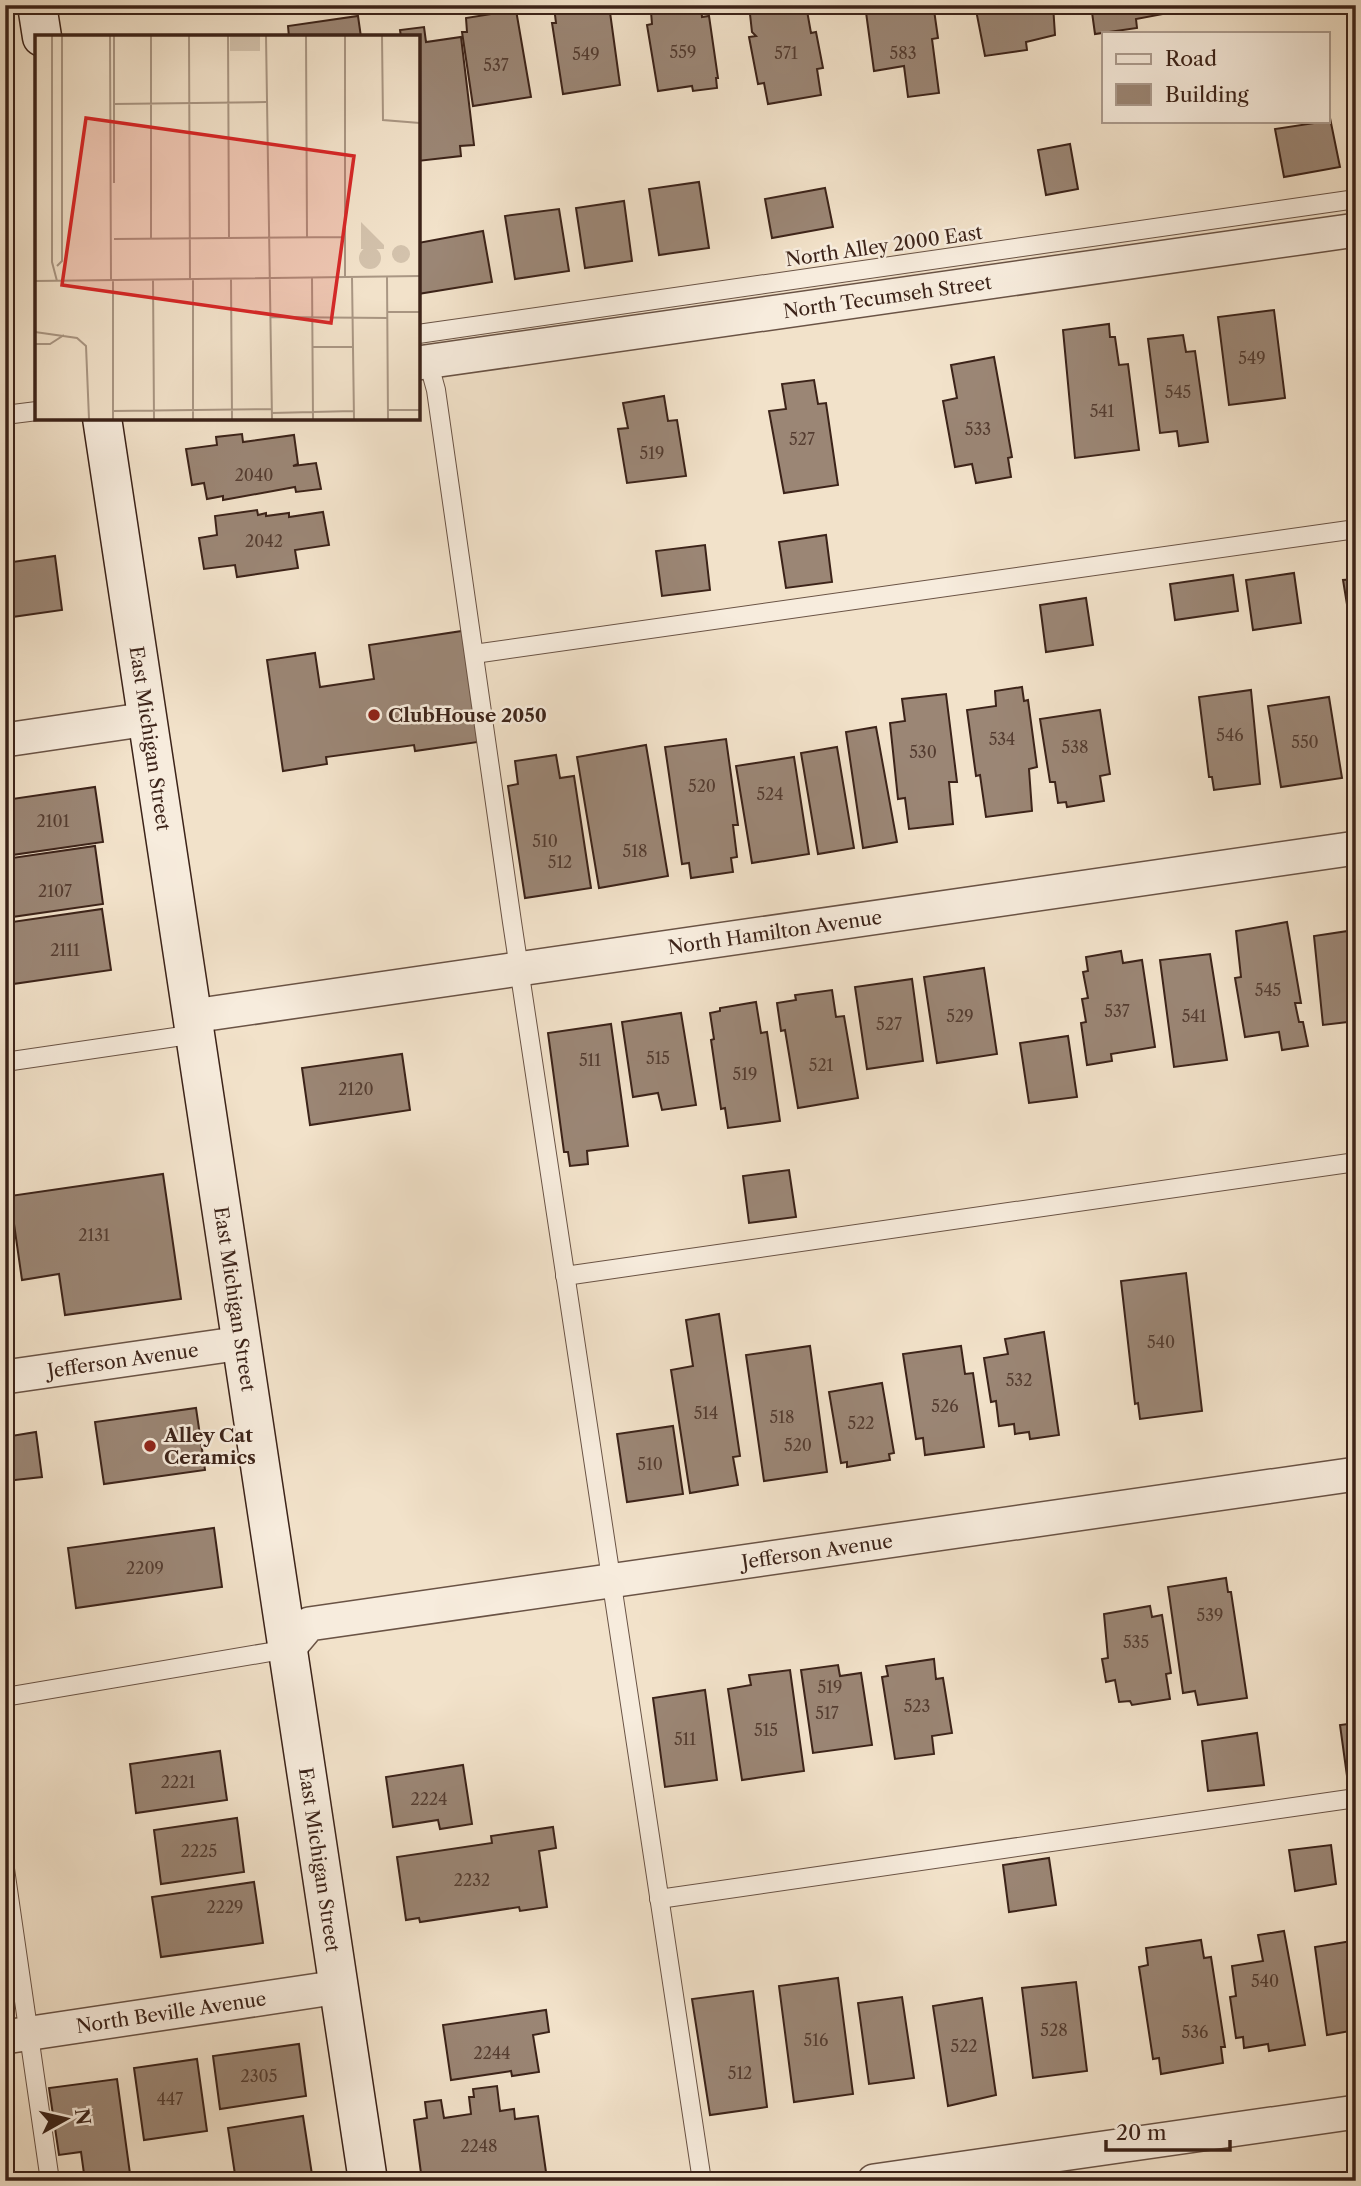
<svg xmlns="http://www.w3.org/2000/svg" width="1361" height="2186" viewBox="0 0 1361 2186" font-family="'Libre Caslon Text',serif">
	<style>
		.building { fill: #9b8675; stroke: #3c2319; stroke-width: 2 }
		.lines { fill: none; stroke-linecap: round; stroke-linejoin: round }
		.lane-casing { stroke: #6a5345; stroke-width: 20 }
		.street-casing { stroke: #6a5345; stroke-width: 36 }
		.secondary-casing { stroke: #3c2319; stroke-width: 41 }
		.lane { stroke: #f7ecdd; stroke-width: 18 }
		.street { stroke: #f7ecdd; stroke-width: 33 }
		.secondary { stroke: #f7ecdd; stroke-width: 38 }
		.poi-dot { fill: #8f2418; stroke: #f7ecdd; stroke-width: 2.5 }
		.labels { text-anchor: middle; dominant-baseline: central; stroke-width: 5; stroke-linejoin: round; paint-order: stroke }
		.number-label { font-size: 16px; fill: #543c30 }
		.street-label { font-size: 19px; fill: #3c2319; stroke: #f7ecdd }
		.poi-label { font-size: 19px; font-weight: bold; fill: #3c2319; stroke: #f7ecdd; text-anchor: start }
		.inset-road { fill: none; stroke: #a99683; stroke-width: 2 }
		.view { fill: #d62828; fill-opacity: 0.15; stroke: #d62828; stroke-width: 3.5 }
		.inset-edge { fill: none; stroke: #3c2319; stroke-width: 3.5 }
	</style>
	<rect width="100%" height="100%" fill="#f2e2ca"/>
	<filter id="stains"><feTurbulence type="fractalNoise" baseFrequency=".00286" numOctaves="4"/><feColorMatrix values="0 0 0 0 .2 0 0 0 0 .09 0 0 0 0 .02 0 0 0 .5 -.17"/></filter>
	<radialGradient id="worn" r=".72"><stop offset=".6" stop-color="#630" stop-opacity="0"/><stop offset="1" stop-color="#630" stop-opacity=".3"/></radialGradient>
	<!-- building -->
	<g class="building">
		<path d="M 609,5 L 620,85 L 563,94 L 552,23 L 556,23 L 554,7 Z"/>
		<path d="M 645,5 L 687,5 L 688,10 L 701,8 L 702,17 L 709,16 L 718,78 L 716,78 L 717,88 L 693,91 L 692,86 L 658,91 L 647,25 L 652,24 L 651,12 L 646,13 Z"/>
		<path d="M 749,5 L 806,5 L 811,33 L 816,32 L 823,68 L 817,69 L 821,95 L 768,104 L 764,83 L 758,84 L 749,37 L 756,36 L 752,32 Z"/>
		<path d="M 865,5 L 928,5 L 929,11 L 934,10 L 938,38 L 932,39 L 939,93 L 908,97 L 904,66 L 874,71 Z"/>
		<path d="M 975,5 L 1053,5 L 1055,35 L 1026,42 L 1027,50 L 985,56 Z"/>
		<path d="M 1091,5 L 1162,5 L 1163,14 L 1136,19 L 1137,28 L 1095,34 Z"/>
		<path d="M 516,10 L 531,97 L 473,106 L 462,32 L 467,32 L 466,18 Z"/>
		<path d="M 358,16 L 361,37 L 289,37 L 288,26 Z"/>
		<path d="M 424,27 L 426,42 L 461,37 L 474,145 L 460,146 L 461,156 L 418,161 L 418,37 L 401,37 L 400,30 Z"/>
		<path d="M 1328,118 L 1330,118 L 1340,167 L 1284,177 L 1275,129 L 1328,121 Z"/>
		<path d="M 1070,144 L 1078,189 L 1046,195 L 1038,150 Z"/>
		<path d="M 699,182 L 709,248 L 659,255 L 649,189 Z"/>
		<path d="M 825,188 L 833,227 L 772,238 L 765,199 Z"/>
		<path d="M 624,201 L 632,261 L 585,268 L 576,208 Z"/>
		<path d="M 559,209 L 569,271 L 515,279 L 505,216 Z"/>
		<path d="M 483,231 L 492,282 L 418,294 L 418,243 Z"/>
		<path d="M 1274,310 L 1285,398 L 1229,405 L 1218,317 Z"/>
		<path d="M 1109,324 L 1110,337 L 1115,337 L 1119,365 L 1128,364 L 1139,450 L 1075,458 L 1063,330 Z"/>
		<path d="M 1183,335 L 1186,352 L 1195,351 L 1208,442 L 1179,446 L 1177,431 L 1160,433 L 1148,339 Z"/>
		<path d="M 994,357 L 1012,457 L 1008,458 L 1011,477 L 976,483 L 972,464 L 955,467 L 943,401 L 957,398 L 951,365 Z"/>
		<path d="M 814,380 L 818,404 L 826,403 L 838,485 L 784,493 L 769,411 L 786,409 L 782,384 Z"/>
		<path d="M 664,396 L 668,421 L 677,420 L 686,476 L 627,483 L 618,429 L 628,428 L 623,403 Z"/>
		<path d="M 242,434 L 243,442 L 294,435 L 298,464 L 293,466 L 316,463 L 321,489 L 296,492 L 295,487 L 223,500 L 223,496 L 207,499 L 204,483 L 192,485 L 186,449 L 217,445 L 216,437 Z"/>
		<path d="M 257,510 L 258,515 L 266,513 L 266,516 L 289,513 L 289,517 L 323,512 L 329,545 L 295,550 L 298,568 L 237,577 L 235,565 L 204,569 L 199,538 L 217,535 L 215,516 Z"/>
		<path d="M 826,535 L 832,582 L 786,588 L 779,542 Z"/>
		<path d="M 705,545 L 710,590 L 662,596 L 656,551 Z"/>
		<path d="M 55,556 L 62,610 L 5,618 L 5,563 Z"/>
		<path d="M 1294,573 L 1301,623 L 1253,630 L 1246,580 Z"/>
		<path d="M 1233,575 L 1238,611 L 1175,620 L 1170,584 Z"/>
		<path d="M 1356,579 L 1356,628 L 1351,629 L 1343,580 Z"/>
		<path d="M 1086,598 L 1093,645 L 1046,652 L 1040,605 Z"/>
		<path d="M 462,631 L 478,742 L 415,751 L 414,745 L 326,757 L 327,764 L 283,771 L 267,660 L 315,653 L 320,687 L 374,679 L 369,645 Z"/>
		<path d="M 1022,687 L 1024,701 L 1028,700 L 1037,767 L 1029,769 L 1032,811 L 986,817 L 980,775 L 976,776 L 967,710 L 996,706 L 995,691 Z"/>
		<path d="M 1251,690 L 1260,784 L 1214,790 L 1212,777 L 1209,777 L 1199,697 Z"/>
		<path d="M 946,694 L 957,782 L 949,782 L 953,824 L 909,829 L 905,798 L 898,799 L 890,723 L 905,721 L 902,699 Z"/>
		<path d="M 1329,697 L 1342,778 L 1281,787 L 1268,706 Z"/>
		<path d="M 1100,710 L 1110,774 L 1100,776 L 1104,801 L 1067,807 L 1066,802 L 1058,803 L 1055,782 L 1050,782 L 1040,719 Z"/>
		<path d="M 876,727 L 897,842 L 863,848 L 846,732 Z"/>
		<path d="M 726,739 L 738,825 L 733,825 L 737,857 L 731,858 L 733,872 L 691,878 L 689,863 L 682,864 L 665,747 Z"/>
		<path d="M 646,745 L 668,876 L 599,888 L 577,757 Z"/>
		<path d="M 837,747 L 854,848 L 818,854 L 801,753 Z"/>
		<path d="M 556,755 L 560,778 L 574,776 L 591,888 L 525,898 L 508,786 L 518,784 L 515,761 Z"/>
		<path d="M 794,757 L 809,854 L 752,863 L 736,766 Z"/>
		<path d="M 95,787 L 103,842 L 5,856 L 5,800 Z"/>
		<path d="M 95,846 L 103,904 L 5,918 L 5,859 Z"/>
		<path d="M 102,909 L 111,970 L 6,985 L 5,923 Z"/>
		<path d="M 1287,922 L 1301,1003 L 1295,1003 L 1299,1022 L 1303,1022 L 1308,1046 L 1282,1050 L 1279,1032 L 1245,1037 L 1235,978 L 1241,977 L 1236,931 Z"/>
		<path d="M 1348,931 L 1351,946 L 1355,945 L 1356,952 L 1356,1021 L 1323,1025 L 1314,936 Z"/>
		<path d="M 1121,951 L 1123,963 L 1142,960 L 1155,1047 L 1111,1054 L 1112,1061 L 1087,1065 L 1081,1023 L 1086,1022 L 1082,999 L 1088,998 L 1083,972 L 1088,971 L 1086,957 Z"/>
		<path d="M 1210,954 L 1227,1060 L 1174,1067 L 1160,960 Z"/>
		<path d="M 984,968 L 997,1054 L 937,1063 L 924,977 Z"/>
		<path d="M 912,979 L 923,1061 L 867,1069 L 855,987 Z"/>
		<path d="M 832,990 L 836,1017 L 844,1016 L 858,1098 L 798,1108 L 785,1030 L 781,1031 L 777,1003 L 796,1000 L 795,995 Z"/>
		<path d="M 756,1002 L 761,1033 L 767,1032 L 780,1121 L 728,1128 L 725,1108 L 721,1109 L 711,1040 L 714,1039 L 710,1013 L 720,1011 L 720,1008 Z"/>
		<path d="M 681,1013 L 696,1105 L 662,1110 L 658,1093 L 633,1097 L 622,1022 Z"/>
		<path d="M 611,1024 L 628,1146 L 587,1151 L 588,1164 L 570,1166 L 568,1152 L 564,1152 L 548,1033 Z"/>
		<path d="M 1068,1036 L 1077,1097 L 1029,1103 L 1020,1043 Z"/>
		<path d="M 402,1054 L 410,1110 L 310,1125 L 302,1068 Z"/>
		<path d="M 789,1170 L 796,1217 L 749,1223 L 743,1176 Z"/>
		<path d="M 163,1174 L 181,1299 L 65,1315 L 59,1274 L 22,1280 L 10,1196 Z"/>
		<path d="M 1186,1273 L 1202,1411 L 1140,1419 L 1138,1403 L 1135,1404 L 1121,1281 Z"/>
		<path d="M 719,1314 L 740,1456 L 733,1457 L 738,1485 L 690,1493 L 671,1370 L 693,1366 L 686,1320 Z"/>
		<path d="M 1044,1332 L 1059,1435 L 1030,1439 L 1029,1432 L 1015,1434 L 1014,1424 L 999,1426 L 996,1401 L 991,1402 L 984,1358 L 1008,1354 L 1005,1339 Z"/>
		<path d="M 810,1346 L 827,1472 L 764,1481 L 746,1355 Z"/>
		<path d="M 961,1346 L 965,1374 L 973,1373 L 984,1447 L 925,1455 L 923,1438 L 916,1439 L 903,1354 Z"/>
		<path d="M 882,1383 L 894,1453 L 889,1454 L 890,1460 L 847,1467 L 847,1462 L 841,1463 L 829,1392 Z"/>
		<path d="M 196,1408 L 205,1470 L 104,1484 L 95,1422 Z"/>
		<path d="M 673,1426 L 683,1494 L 627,1502 L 617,1434 Z"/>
		<path d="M 36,1432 L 42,1477 L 6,1481 L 5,1437 Z"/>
		<path d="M 214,1528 L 222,1587 L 76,1608 L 68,1548 Z"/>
		<path d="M 1226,1578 L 1228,1592 L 1231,1592 L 1247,1698 L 1198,1705 L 1195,1691 L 1183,1693 L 1168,1587 Z"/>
		<path d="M 1150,1606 L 1152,1617 L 1162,1615 L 1171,1673 L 1166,1674 L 1170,1699 L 1132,1705 L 1130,1701 L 1119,1702 L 1115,1680 L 1106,1682 L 1102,1659 L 1108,1658 L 1104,1614 Z"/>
		<path d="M 934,1659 L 936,1679 L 943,1678 L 952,1733 L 932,1736 L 934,1754 L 895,1759 L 882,1677 L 888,1676 L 886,1666 Z"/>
		<path d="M 838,1665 L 840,1676 L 861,1673 L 872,1745 L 813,1753 L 801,1670 Z"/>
		<path d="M 790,1670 L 804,1771 L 742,1780 L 728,1689 L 751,1685 L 749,1675 Z"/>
		<path d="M 705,1690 L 717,1780 L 665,1787 L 653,1698 Z"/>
		<path d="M 1356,1723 L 1356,1775 L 1347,1776 L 1340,1725 Z"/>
		<path d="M 1257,1733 L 1264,1785 L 1208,1791 L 1202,1741 Z"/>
		<path d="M 220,1751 L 227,1800 L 136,1813 L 130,1764 Z"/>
		<path d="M 463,1765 L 472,1824 L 440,1829 L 438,1820 L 393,1827 L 386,1777 Z"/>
		<path d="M 237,1818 L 244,1872 L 161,1884 L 154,1830 Z"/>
		<path d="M 553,1827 L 556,1848 L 539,1851 L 547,1907 L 520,1911 L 519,1907 L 420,1922 L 419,1918 L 406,1920 L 397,1857 L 492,1843 L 491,1836 Z"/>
		<path d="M 1331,1845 L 1336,1884 L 1295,1891 L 1289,1850 Z"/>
		<path d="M 1049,1858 L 1056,1905 L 1009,1912 L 1003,1865 Z"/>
		<path d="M 254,1882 L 263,1943 L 161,1957 L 152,1897 Z"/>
		<path d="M 1284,1931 L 1305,2045 L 1269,2051 L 1268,2044 L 1244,2048 L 1243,2037 L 1236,2038 L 1230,1997 L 1236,1996 L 1232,1966 L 1263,1961 L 1258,1935 Z"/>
		<path d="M 1201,1940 L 1204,1958 L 1211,1957 L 1225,2047 L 1221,2047 L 1223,2063 L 1161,2074 L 1159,2058 L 1153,2059 L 1139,1967 L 1148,1965 L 1146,1948 Z"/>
		<path d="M 1352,1941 L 1356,1970 L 1356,2030 L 1327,2035 L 1315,1947 Z"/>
		<path d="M 838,1978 L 853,2094 L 794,2102 L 779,1986 Z"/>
		<path d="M 1076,1982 L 1087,2071 L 1033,2078 L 1022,1988 Z"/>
		<path d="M 753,1991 L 767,2107 L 710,2115 L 692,1999 Z"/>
		<path d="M 902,1997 L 914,2078 L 869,2084 L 858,2003 Z"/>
		<path d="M 982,1998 L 996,2095 L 948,2106 L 933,2006 Z"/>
		<path d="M 546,2010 L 549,2032 L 533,2035 L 539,2072 L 512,2076 L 511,2071 L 451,2080 L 443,2025 Z"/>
		<path d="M 299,2044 L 306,2096 L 220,2109 L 213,2056 Z"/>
		<path d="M 197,2059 L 207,2131 L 144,2140 L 134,2068 Z"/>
		<path d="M 117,2079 L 131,2181 L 85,2181 L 81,2152 L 59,2155 L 49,2088 Z"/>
		<path d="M 497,2086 L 500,2111 L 514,2109 L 515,2119 L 538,2116 L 546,2172 L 525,2175 L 526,2180 L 517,2181 L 422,2181 L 414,2120 L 427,2118 L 425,2102 L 441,2100 L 444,2118 L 471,2114 L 469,2097 L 474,2097 L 473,2089 Z"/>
		<path d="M 303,2116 L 313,2181 L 236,2181 L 228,2128 Z"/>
	</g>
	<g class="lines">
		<defs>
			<g id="lane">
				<path d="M 418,334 L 1356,199"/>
				<path d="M 428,361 L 436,390 L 512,922 L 702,2181"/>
				<path d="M 5,415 L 37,411"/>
				<path d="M 474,654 L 1356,529"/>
				<path d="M 5,1062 L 196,1034"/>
				<path d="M 565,1276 L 1356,1162"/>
				<path d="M 5,1697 L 288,1649"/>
				<path d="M 5,1869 L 50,2181"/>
				<path d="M 659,1899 L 1356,1798"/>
			</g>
			<g id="street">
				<path id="s1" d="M 418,363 L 1356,230"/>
				<path d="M 5,740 L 148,719"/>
				<path id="s2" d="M 193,1016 L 1356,848"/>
				<path id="s3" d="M 5,1377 L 242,1343"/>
				<path id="s4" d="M 288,1649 L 309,1624 L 1356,1474"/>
				<path id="s5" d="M 5,2037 L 339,1987"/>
				<path d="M 874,2181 L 1356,2112"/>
			</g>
			<g id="secondary">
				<path d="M 37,5 L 42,37"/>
				<path id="s6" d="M 102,418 L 368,2181"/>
			</g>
		</defs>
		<!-- lane casing -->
		<use href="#lane" class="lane-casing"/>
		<!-- street casing -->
		<use href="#street" class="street-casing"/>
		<!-- secondary casing -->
		<use href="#secondary" class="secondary-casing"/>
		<!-- lane -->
		<use href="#lane" class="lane"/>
		<!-- street -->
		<use href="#street" class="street"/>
		<!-- secondary -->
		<use href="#secondary" class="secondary"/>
	</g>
	<!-- markers -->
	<g class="poi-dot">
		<circle cx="374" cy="715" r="7"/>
		<circle cx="150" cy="1446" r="7"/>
	</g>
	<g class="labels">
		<!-- number labels -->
		<g class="number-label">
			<text x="683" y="52">559</text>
			<text x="786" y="53">571</text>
			<text x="903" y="53">583</text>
			<text x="586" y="54">549</text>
			<text x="496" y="65">537</text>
			<text x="1252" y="358">549</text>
			<text x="1178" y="392">545</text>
			<text x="1102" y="411">541</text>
			<text x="978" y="429">533</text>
			<text x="802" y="439">527</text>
			<text x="652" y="453">519</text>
			<text x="254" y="475">2040</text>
			<text x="264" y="541">2042</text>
			<text x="1230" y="735">546</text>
			<text x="1002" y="739">534</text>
			<text x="1305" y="742">550</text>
			<text x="1075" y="747">538</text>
			<text x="923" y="752">530</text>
			<text x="702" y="786">520</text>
			<text x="770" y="794">524</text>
			<text x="53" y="821">2101</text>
			<text x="545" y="841">510</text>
			<text x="635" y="851">518</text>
			<text x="560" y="862">512</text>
			<text x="55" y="891">2107</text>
			<text x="65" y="950">2111</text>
			<text x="1268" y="990">545</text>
			<text x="1117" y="1011">537</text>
			<text x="960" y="1016">529</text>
			<text x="1194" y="1016">541</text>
			<text x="889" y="1024">527</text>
			<text x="658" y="1058">515</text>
			<text x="590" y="1060">511</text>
			<text x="821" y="1065">521</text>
			<text x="745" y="1074">519</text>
			<text x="356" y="1089">2120</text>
			<text x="94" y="1235">2131</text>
			<text x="1161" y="1342">540</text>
			<text x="1019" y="1380">532</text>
			<text x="945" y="1406">526</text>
			<text x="706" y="1413">514</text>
			<text x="782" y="1417">518</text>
			<text x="861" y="1423">522</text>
			<text x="798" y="1445">520</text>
			<text x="650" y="1464">510</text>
			<text x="145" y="1568">2209</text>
			<text x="1210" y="1615">539</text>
			<text x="1136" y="1642">535</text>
			<text x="830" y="1687">519</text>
			<text x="917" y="1706">523</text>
			<text x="827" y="1713">517</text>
			<text x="766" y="1730">515</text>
			<text x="685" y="1739">511</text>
			<text x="178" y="1782">2221</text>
			<text x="429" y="1799">2224</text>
			<text x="199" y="1851">2225</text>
			<text x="472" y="1880">2232</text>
			<text x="225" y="1907">2229</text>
			<text x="1265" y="1981">540</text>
			<text x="1054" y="2030">528</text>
			<text x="1195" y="2032">536</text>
			<text x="816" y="2040">516</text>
			<text x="964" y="2046">522</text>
			<text x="492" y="2053">2244</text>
			<text x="740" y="2073">512</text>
			<text x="259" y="2076">2305</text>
			<text x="170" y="2099">447</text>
			<text x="479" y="2146">2248</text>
		</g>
		<!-- street labels -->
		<g class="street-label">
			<text transform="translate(884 246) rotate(-8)">North Alley 2000 East</text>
			<text stroke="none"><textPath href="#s1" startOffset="474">North Tecumseh Street</textPath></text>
			<text stroke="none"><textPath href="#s6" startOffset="324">East Michigan Street</textPath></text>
			<text stroke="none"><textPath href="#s2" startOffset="588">North Hamilton Avenue</textPath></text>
			<text stroke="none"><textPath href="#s6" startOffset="891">East Michigan Street</textPath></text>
			<text stroke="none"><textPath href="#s3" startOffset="119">Jefferson Avenue</textPath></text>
			<text stroke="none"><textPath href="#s4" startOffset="546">Jefferson Avenue</textPath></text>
			<text stroke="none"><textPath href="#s6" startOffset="1458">East Michigan Street</textPath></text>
			<text stroke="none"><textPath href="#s5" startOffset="168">North Beville Avenue</textPath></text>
		</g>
		<!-- poi labels -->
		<g class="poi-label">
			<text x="388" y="715">ClubHouse 2050</text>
			<text x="164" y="1435">Alley Cat<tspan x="164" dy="22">Ceramics</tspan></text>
		</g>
	</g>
	<!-- overview -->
	<g transform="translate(35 35)">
		<rect width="385" height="385" fill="#f2e2ca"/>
		<path d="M 195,1 L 225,1 L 225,16 L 195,16 ZM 326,187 L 349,210 L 349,214 L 326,214 ZM357 219a9 9 0 1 1 18 0a9 9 0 1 1-18 0ZM324 223a11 11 0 1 1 22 0a11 11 0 1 1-22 0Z" fill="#d3c2ac"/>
		<path class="inset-road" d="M 17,1 L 17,227 L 22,246M 75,1 L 76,245M 79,1 L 79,148M 116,1 L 116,204M 154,1 L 155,244M 193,1 L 194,203M 231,1 L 237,384M 271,1 L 272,202M 310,1 L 310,242M 347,1 L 348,85 L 385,88M 79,69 L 231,67M 79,204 L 310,202M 22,231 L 27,226 L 27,1M 317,242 L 319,384M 352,242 L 353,384M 277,243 L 278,384M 158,244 L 158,384M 196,244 L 197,384M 118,245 L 119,384M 0,246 L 385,241M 352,277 L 385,277M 236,282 L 353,283M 0,297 L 42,303 L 51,311 L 54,384M 0,309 L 15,309 L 29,300M 278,312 L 318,312M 353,375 L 385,375M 78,376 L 237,374M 237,378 L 318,376M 78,384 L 78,245"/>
		<path class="view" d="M 51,83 L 319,121 L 296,288 L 27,250 Z"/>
		<rect width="385" height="385" class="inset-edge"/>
	</g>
	<!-- margin -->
	<rect width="1361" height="2186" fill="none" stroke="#f2e2ca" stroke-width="28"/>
	<rect x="7" y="7" width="1347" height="2172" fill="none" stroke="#3c2319" stroke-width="3.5"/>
	<rect x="14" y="14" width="1333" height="2158" fill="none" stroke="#3c2319" stroke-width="2"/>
	<!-- legend -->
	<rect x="1102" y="32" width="228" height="91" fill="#f7ecdd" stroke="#ac9c8f" stroke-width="2"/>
	<rect x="1116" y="54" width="35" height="10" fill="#f7ecdd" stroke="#ac9c8f" stroke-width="2"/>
	<text x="1165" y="66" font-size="21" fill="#3c2319">Road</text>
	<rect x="1116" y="84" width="35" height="21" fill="#9b8675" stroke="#ac9c8f" stroke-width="2"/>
	<text x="1165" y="102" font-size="21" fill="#3c2319">Building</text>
	<!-- north arrow -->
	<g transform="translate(66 2119) rotate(82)" stroke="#f7ecdd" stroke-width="5" paint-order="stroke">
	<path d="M0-5L12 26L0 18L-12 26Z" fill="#3c2319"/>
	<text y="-10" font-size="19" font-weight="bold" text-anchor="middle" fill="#3c2319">N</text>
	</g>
	<!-- scale -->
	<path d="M1106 2140v10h124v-10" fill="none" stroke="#3c2319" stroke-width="3.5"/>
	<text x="1116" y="2140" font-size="21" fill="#3c2319" stroke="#f7ecdd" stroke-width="5" paint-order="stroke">20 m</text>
	<rect width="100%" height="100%" filter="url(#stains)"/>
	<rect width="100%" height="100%" fill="url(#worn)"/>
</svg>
